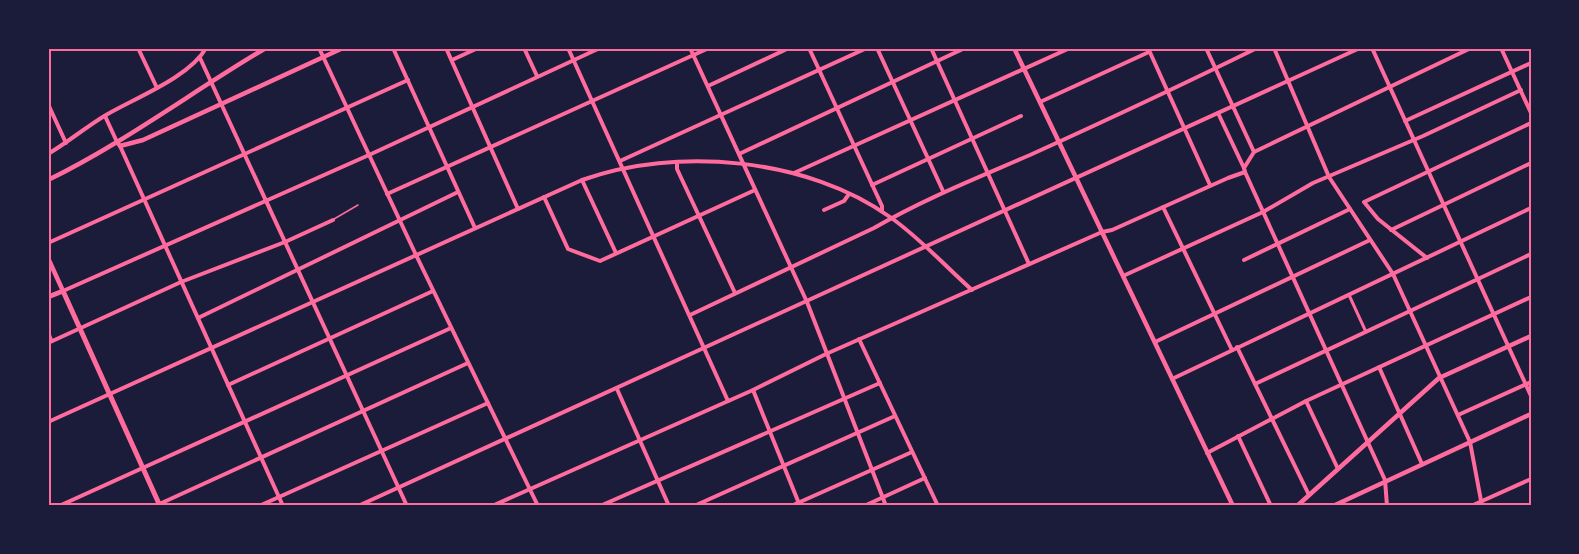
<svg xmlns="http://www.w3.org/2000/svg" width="1579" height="554" viewBox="0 0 1579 554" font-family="'Libre Baskerville',serif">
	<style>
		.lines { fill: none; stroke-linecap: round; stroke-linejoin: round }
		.service { stroke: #ff6b9d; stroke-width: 1.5 }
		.pedestrian { stroke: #ff6b9d; stroke-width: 3 }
		.minor { stroke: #ff6b9d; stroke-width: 4 }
		.tertiary { stroke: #ff6b9d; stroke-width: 4.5 }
		.secondary { stroke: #ff6b9d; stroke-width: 5 }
		.neatline { fill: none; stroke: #ff6b9d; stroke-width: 2 }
	</style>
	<rect width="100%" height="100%" fill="#1b1b3a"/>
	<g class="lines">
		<!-- service -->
		<path class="service" d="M 334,219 L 358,205"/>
		<!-- pedestrian -->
		<g class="pedestrian">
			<path d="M 1349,295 L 1366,332"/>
			<path d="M 48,331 L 52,341"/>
		</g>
		<!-- minor -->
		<g class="minor">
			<path d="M 138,48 L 157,88"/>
			<path d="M 319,48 L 416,255 L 538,506"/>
			<path d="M 393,48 L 475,228"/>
			<path d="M 446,48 L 518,209"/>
			<path d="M 524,48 L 537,76"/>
			<path d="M 568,48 L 728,401"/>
			<path d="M 690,48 L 807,302 L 886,506"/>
			<path d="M 809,48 L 882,206 L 882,211"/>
			<path d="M 877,48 L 943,191"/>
			<path d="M 931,48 L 1029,264"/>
			<path d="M 1148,48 L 1210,185"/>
			<path d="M 1206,48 L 1254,152"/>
			<path d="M 1274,48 L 1329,177 L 1393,274 L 1470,442 L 1482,506"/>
			<path d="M 1372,48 L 1531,396"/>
			<path d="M 1501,48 L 1531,113"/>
			<path d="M 200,58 L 407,506"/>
			<path d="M 452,60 L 478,48"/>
			<path d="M 708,86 L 789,48"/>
			<path d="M 1040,102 L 1149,52"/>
			<path d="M 48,104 L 66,143"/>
			<path d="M 1218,113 L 1244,168"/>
			<path d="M 105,116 L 117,142"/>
			<path d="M 1405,121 L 1531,63"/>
			<path d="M 120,146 L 283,506"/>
			<path d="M 48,154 C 68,142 86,127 106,115 C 135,98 190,77 206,48"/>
			<path d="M 739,154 L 965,48"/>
			<path d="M 620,161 L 867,48"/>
			<path d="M 677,162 L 677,169 L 735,293"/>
			<path d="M 1245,172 L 1385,480 L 1387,506"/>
			<path d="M 1245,172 L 1244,168 L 1254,152 L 1471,48"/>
			<path d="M 794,173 L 1070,48"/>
			<path d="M 582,180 L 616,253"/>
			<path d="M 872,185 L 1021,116"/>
			<path d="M 387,194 L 709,48"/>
			<path d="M 544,197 L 568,249 L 600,261 L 755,190"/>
			<path d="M 1163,207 L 1232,350"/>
			<path d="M 824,210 L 844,201 L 849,194"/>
			<path d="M 1391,230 L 1531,163"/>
			<path d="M 48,243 L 408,80"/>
			<path d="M 1427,258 L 1378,219 L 1364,202 L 1531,123"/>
			<path d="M 1244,260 L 1350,209"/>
			<path d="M 1123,276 L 1263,212 L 1313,183 L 1423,136 L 1521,90"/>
			<path d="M 63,291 L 369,155 L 600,48"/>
			<path d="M 690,315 L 874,228 C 924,199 977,178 1030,155 C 1107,120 1182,85 1257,48"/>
			<path d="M 198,318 L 458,192"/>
			<path d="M 859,339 L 938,506"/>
			<path d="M 1155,342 L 1370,240"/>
			<path d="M 48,343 L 181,282 L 285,242 L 333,220"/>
			<path d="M 1237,347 L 1309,495"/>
			<path d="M 1379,367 L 1422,464"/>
			<path d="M 1172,379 L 1531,208"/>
			<path d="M 1255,384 L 1531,254"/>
			<path d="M 228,385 L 433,291"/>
			<path d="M 617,389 L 669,506"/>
			<path d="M 753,390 L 800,506"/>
			<path d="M 1306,401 L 1338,469"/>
			<path d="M 1458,415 L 1531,382"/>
			<path d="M 48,422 L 582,180 C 676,146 808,158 890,217 C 920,238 945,266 972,290"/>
			<path d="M 1238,436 L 1271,506"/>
			<path d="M 1207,453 L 1306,401 L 1531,297"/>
			<path d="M 59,506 L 451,328"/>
			<path d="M 155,506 L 468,363"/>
			<path d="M 259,506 L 488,403"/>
			<path d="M 358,506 L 1360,48"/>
			<path d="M 492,506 L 753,390 L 826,354 L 1102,232 L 1112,230 L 1228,178 L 1245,172"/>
			<path d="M 600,506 L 880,383"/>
			<path d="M 694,506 L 895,416"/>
			<path d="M 791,506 L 912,452"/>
			<path d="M 864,506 L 925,478"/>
			<path d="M 1471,506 L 1531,479"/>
		</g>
		<!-- tertiary -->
		<g class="tertiary">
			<path d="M 1014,48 L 1233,506"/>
			<path d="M 117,142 L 120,146 L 143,140 L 343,48"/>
			<path d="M 48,180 C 124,143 193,91 266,48"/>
			<path d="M 48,258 L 63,291"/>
			<path d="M 1297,506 L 1439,378 L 1531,336"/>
			<path d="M 1333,506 L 1531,414"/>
		</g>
		<!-- secondary -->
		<path class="secondary" d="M 48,297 L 63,291 L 160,506"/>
	</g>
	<!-- border -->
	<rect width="1579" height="554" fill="none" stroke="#1b1b3a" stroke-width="99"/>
	<rect x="50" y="50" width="1480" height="454" class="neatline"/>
</svg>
